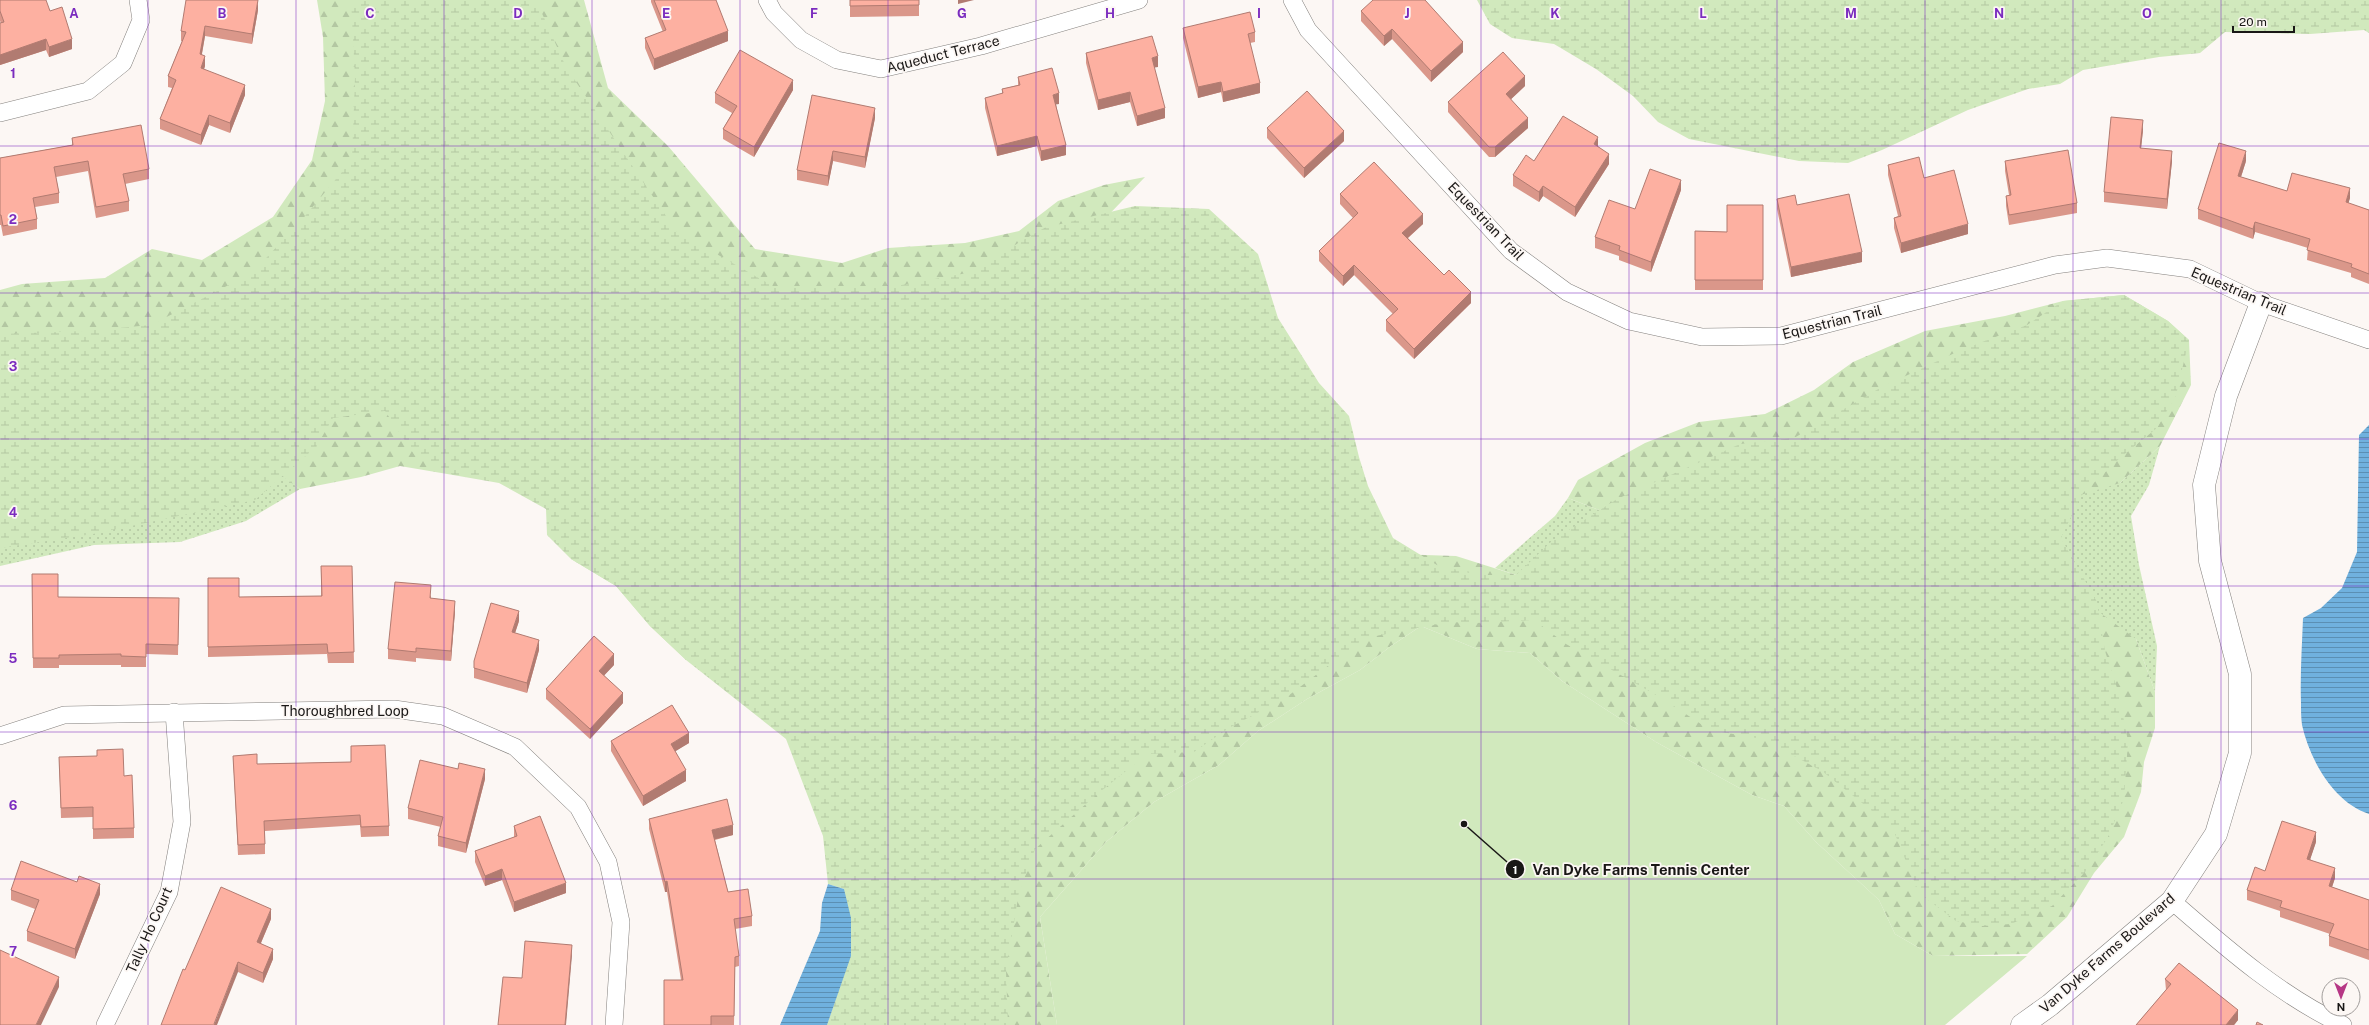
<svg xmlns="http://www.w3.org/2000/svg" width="2369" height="1025" viewBox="0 0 2369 1025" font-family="'Public Sans',sans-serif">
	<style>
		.grass { fill: url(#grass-dots) }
		.forest { fill: url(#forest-firs) }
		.wetland { fill: url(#wetland-marsh) }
		.park { fill: #d1e9bd }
		.water { fill: url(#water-rules) }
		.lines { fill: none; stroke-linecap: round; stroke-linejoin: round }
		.street-casing { stroke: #84817e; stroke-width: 18 }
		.secondary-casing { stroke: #84817e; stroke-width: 23 }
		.street { stroke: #fff; stroke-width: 17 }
		.secondary { stroke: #fff; stroke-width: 22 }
		.wall { fill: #da978a }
		.shaded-wall { fill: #b17b71 }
		.building { fill: #fdb0a1; stroke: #b17b71 }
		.grid { fill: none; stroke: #7b2cbf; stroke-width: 1; stroke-opacity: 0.55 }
		.labels { text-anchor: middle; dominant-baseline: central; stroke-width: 3.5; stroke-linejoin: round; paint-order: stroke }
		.street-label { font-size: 14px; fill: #191716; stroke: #fcf7f4 }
		.grid-label { font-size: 13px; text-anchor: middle; font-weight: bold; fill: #7b2cbf; stroke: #fcf7f4; stroke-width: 3.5; stroke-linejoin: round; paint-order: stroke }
		.leader { fill: none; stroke: #191716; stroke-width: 1.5 }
		.callout-dot { fill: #191716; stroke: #fcf7f4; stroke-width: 1.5 }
		.mark-label { font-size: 12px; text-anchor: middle; font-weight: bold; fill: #fff }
		.callout-label { font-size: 15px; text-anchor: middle; font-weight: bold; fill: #191716; stroke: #fcf7f4; stroke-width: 3.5; stroke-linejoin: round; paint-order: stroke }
	</style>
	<defs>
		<pattern id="grass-dots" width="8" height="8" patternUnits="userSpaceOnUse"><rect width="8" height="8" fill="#d1e9bd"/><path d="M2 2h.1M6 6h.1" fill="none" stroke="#b3c7a2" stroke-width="1.8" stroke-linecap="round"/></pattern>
		<pattern id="forest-firs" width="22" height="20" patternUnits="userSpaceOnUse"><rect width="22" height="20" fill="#d1e9bd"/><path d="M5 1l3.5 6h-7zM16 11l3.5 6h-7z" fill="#b3c7a2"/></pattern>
		<pattern id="wetland-marsh" width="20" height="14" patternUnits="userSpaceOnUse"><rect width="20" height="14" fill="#d1e9bd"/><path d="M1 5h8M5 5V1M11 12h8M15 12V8" fill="none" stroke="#b3c7a2"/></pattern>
		<pattern id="water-rules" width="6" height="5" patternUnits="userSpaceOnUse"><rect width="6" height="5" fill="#70b1de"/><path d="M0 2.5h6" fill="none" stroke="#5b8fb3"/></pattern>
	</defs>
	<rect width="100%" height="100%" fill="#fcf7f4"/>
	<!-- grass -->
	<g class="grass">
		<path d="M 2160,446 L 2149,485 L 2131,516 L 2139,565 L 2157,646 L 2155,692 L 2136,639 L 1516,575 L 1495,568 L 1555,516 L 1568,498 L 1599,510 L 2120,483 Z"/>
		<path d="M 161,471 L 284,477 L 300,489 L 246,521 L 180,542 L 94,545 L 0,566 L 0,477 Z"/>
	</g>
	<!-- forest -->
	<g class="forest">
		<path d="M 317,0 L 584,0 L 608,88 L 668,146 L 755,249 L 842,263 L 888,248 L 965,243 L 1019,231 L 1058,201 L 1104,185 L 1145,177 L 1074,251 L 461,474 L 453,475 L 400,466 L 361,477 L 300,489 L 283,477 L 161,471 L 0,477 L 0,290 L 22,284 L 105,278 L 152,249 L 202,260 L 273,217 L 312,160 L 325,101 L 323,37 Z"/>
		<path d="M 2124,295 L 2168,321 L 2189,340 L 2191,385 L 2160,446 L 2120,483 L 2034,509 L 1654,507 L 1599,510 L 1568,498 L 1578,480 L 1645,443 L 1699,422 L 1765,414 L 1814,390 L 1853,362 L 1925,331 L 2005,316 L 2063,301 Z"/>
		<path d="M 598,528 L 1456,556 L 1516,575 L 1545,560 L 2073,593 L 2136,639 L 2155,692 L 2155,728 L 2144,762 L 2141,792 L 2124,837 L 2094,873 L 2067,917 L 2027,954 L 1933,956 L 1895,934 L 1879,900 L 1816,842 L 1784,806 L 1752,795 L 1656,742 L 1562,681 L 1530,653 L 1477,649 L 1421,626 L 1391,646 L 1360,670 L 1307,699 L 1258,731 L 1219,765 L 1154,802 L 1106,842 L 1040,917 L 1057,1025 L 827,1025 L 894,842 L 731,651 L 686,660 L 650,626 L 616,586 L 571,559 Z"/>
	</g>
	<!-- wetland -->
	<g class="wetland">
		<path d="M 351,0 L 536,0 L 566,67 L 676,231 L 773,286 L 896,286 L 967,273 L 1044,228 L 1135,206 L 1209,209 L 1258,254 L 1278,318 L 1319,383 L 1349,416 L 1359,457 L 1368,486 L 1393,538 L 1437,565 L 1479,575 L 1516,575 L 1553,540 L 1617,499 L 1740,444 L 1794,438 L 1880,388 L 1961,350 L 2027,325 L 2063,301 L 2124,295 L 2168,321 L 2189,340 L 2176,395 L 2157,428 L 2121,457 L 2082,494 L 2061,538 L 2097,602 L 2105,651 L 2118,691 L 2128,741 L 2124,799 L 2108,837 L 2086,871 L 2052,906 L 2011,924 L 1982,926 L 1956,921 L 1919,893 L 1892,827 L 1822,771 L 1762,739 L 1710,730 L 1663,699 L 1566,644 L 1534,620 L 1476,623 L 1450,622 L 1365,638 L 1284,699 L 1229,728 L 1194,752 L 1147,754 L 1095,796 L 1035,849 L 1019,892 L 1006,971 L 1008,1025 L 827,1025 L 850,956 L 844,889 L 828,884 L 823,836 L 786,739 L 686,660 L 650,626 L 616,586 L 571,559 L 547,535 L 546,509 L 499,483 L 453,475 L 414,454 L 385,411 L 333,418 L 316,447 L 255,500 L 93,534 L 0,548 L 0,334 L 84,331 L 151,325 L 252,273 L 300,222 L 352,160 L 355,77 Z"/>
		<path d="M 1477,0 L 2369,0 L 2369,33 L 2364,30 L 2310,34 L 2225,32 L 2200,53 L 2159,57 L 2083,70 L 2060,84 L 2028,89 L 1968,110 L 1882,150 L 1848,163 L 1799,161 L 1689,139 L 1658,122 L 1633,96 L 1596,69 L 1554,44 L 1512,38 L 1490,24 Z"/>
	</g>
	<!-- park -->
	<path class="park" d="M 1421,626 L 1477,649 L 1530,653 L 1562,681 L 1656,742 L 1752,795 L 1784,806 L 1816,842 L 1879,900 L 1895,934 L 1933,956 L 2027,956 L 1945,1025 L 1057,1025 L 1040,917 L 1106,842 L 1154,802 L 1219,765 L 1258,731 L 1307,699 L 1360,670 L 1391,646 Z"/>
	<!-- water -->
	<g class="water">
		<path d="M 2369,425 L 2369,814 C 2333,802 2310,760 2302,725 C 2301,718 2301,710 2301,703 C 2300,675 2302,646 2303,618 L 2321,608 L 2342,588 L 2357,552 L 2359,435 Z"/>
		<path d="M 828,884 L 844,889 L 851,918 L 851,956 L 827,1025 L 780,1025 L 820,931 L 822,903 Z"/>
	</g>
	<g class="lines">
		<defs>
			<g id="street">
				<path d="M 767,0 L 774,13 L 801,40 L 837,60 L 881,69 L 981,46 L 1139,0"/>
				<path d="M 1292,0 L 1308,30 L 1511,251 L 1567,292 L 1629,321 L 1702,337 L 1781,336 L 2055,265 L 2107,258 L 2190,269 L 2261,303 L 2369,340"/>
				<path d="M 0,113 L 88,91 L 123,63 L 141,20 L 138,0"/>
				<path d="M 0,736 L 64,715 L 394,709 L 443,716 L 515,747 L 578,807 L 608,862 L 621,922 L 614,1025"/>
				<path d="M 2172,901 C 2225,947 2279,995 2343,1025"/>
				<path d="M 105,1025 L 169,892 L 182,822 L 174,712"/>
			</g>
			<path id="secondary" d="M 2022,1025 L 2050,1005 L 2172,901 L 2216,834 L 2240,753 L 2240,674 L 2210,561 L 2204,485 L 2226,396 L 2261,303"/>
		</defs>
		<!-- street casing -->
		<use href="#street" class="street-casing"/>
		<!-- secondary casing -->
		<use href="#secondary" class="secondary-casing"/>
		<!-- street -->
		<use href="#street" class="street"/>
		<!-- secondary -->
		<use href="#secondary" class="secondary"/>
	</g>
	<!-- wall -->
	<g class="wall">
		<path d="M 0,0 L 50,11 L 72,49 L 49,57 L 46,50 L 0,65 L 0,23 L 1,23 L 0,21 Z"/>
		<path d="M 651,0 L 716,0 L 728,41 L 654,70 L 645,48 L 645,38 L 663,32 L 651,2 Z"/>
		<path d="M 850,0 L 919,0 L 919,16 L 850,17 Z"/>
		<path d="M 258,10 L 252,44 L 205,36 L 202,54 L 205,66 L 204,69 L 245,95 L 230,133 L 209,125 L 201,145 L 160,129 L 160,119 L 172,88 L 168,87 L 168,76 L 182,41 L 181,41 L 181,31 Z"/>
		<path d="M 1361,11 L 1463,52 L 1431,82 L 1392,39 L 1384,46 L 1361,21 Z"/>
		<path d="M 1183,28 L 1255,32 L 1255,42 L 1250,43 L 1260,93 L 1223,102 L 1221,92 L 1198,98 L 1183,38 Z"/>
		<path d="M 1086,53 L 1158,67 L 1154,67 L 1165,118 L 1137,126 L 1130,102 L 1098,110 L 1086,63 Z"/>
		<path d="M 1018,77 L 1059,104 L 1056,104 L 1066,155 L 1041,161 L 1037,146 L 997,156 L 985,108 L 985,98 L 1002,94 L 1002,89 L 1018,85 Z"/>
		<path d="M 1525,86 L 1511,99 L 1528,128 L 1495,157 L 1489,157 L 1448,112 L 1448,102 Z"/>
		<path d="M 793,90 L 754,157 L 723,139 L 723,129 L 732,113 L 715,103 L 715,93 Z"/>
		<path d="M 875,118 L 865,168 L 833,161 L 828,186 L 797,180 L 797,170 Z"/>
		<path d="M 1267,128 L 1344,141 L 1304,178 L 1267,138 Z"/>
		<path d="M 2143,130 L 2141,148 L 2172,161 L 2167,209 L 2104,202 L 2104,192 Z"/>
		<path d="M 72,138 L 149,169 L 149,179 L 125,184 L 129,201 L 129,211 L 96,218 L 88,171 L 56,177 L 59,193 L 59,203 L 35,207 L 37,219 L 37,229 L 3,236 L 1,225 L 0,225 L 0,158 L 72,145 Z"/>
		<path d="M 1598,146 L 1609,164 L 1575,217 L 1543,196 L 1539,202 L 1513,186 L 1513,175 L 1534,161 Z"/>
		<path d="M 2005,161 L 2077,203 L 2077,213 L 2009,225 L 2006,206 L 2006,196 L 2009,195 L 2005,171 Z"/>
		<path d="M 2246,161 L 2241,177 L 2287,191 L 2350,198 L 2348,203 L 2369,210 L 2369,284 L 2351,277 L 2351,273 L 2307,260 L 2308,248 L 2255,232 L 2253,239 L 2198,219 L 2198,209 Z"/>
		<path d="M 1888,165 L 1924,178 L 1968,234 L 1901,253 L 1894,228 L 1894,218 L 1898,216 L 1888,175 Z"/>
		<path d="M 1681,190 L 1651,272 L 1619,260 L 1619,256 L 1595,248 L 1595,237 L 1635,209 Z"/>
		<path d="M 1340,194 L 1423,224 L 1408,238 L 1471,303 L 1414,359 L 1386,331 L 1386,320 L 1393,314 L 1354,275 L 1343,286 L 1319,261 L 1319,251 L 1353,218 L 1340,204 Z"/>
		<path d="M 1777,199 L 1797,205 L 1862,262 L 1791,277 L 1777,209 Z"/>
		<path d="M 1763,205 L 1763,290 L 1695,290 L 1695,231 L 1727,232 Z"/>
		<path d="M 321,566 L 352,566 L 354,663 L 328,663 L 327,654 L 208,657 L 208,578 L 239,597 L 321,596 Z"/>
		<path d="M 32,574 L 58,597 L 179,598 L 178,655 L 146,654 L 146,667 L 121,667 L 121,665 L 59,665 L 59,668 L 33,668 Z"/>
		<path d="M 431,595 L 431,598 L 455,611 L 451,661 L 416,658 L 416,662 L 388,659 L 388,649 Z"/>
		<path d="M 519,621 L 515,633 L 539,650 L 527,693 L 474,678 L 474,661 Z"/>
		<path d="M 614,665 L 604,675 L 623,703 L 590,739 L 546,699 L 546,689 Z"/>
		<path d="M 611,741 L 689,743 L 675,751 L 686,781 L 643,806 L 611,751 Z"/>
		<path d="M 351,746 L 389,826 L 389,836 L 361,837 L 360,825 L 265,831 L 265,854 L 238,855 L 233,756 L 257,764 L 351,762 Z"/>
		<path d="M 59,757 L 134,828 L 134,838 L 93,839 L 93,817 L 61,818 Z"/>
		<path d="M 458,769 L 485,779 L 466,853 L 438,846 L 438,836 L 441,827 L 408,819 L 408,808 Z"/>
		<path d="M 649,819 L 733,835 L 715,840 L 728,892 L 752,916 L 752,926 L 735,929 L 739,956 L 739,966 L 735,967 L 734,1025 L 664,1025 L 681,980 L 667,892 L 665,892 L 649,829 Z"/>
		<path d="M 514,826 L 566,893 L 514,912 L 502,880 L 485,886 L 475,862 L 475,851 L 514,837 Z"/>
		<path d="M 2316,842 L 2310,859 L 2335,878 L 2332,887 L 2369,900 L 2369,960 L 2329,946 L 2329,936 L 2330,934 L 2280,917 L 2280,911 L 2247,900 L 2247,890 L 2265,871 Z"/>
		<path d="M 11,890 L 100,894 L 75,959 L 27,941 L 27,931 L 35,909 L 11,900 Z"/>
		<path d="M 271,919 L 261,943 L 273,959 L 263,983 L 238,972 L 185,970 Z"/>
		<path d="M 2165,979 L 2238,1020 L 2234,1025 L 2136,1025 L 2166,990 Z"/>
	</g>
	<!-- shaded-wall -->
	<g class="shaded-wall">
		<path d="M 258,0 L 258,10 L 252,44 L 252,34 Z"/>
		<path d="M 958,0 L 974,0 L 958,4 Z"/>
		<path d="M 205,26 L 205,36 L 200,64 L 200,54 Z"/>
		<path d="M 1392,29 L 1392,39 L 1384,46 L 1384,36 Z"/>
		<path d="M 728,31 L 728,41 L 654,70 L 654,59 Z"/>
		<path d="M 46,39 L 46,50 L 0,65 L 0,55 Z"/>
		<path d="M 72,39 L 72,49 L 49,57 L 49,47 Z"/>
		<path d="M 1463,42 L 1463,52 L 1431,82 L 1431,71 Z"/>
		<path d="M 205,56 L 205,66 L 201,78 L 201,68 Z"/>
		<path d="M 1158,56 L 1158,67 L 1152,68 L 1152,58 Z"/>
		<path d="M 1525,76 L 1525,86 L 1506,104 L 1506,94 Z"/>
		<path d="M 793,80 L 793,90 L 754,157 L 754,147 Z"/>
		<path d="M 1221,82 L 1221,92 L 1198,98 L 1198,87 Z"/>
		<path d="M 1260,83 L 1260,93 L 1223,102 L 1223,92 Z"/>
		<path d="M 245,85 L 245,95 L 230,133 L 230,123 Z"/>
		<path d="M 1130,92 L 1130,102 L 1098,110 L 1098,100 Z"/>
		<path d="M 1059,93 L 1059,104 L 1053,105 L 1053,95 Z"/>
		<path d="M 875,108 L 875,118 L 865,168 L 865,157 Z"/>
		<path d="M 1165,108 L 1165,118 L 1137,126 L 1137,116 Z"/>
		<path d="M 209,115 L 209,125 L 201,145 L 201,135 Z"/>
		<path d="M 1528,118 L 1528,128 L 1495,157 L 1495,147 Z"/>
		<path d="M 2143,120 L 2143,130 L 2140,158 L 2140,148 Z"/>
		<path d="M 1344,131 L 1344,141 L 1304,178 L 1304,168 Z"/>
		<path d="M 1037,136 L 1037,146 L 997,156 L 997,146 Z"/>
		<path d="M 1598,137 L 1598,148 L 1594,144 Z"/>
		<path d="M 1066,145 L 1066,155 L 1041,161 L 1041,151 Z"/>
		<path d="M 833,151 L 833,161 L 828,186 L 828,176 Z"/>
		<path d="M 2172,151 L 2172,161 L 2167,209 L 2167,199 Z"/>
		<path d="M 2246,151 L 2246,161 L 2238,186 L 2238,176 Z"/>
		<path d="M 1609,154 L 1609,164 L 1575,217 L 1575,207 Z"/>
		<path d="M 1681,180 L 1681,190 L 1651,272 L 1651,262 Z"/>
		<path d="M 1543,186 L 1543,196 L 1539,202 L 1539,192 Z"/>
		<path d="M 2350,188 L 2350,198 L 2346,212 L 2346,202 Z"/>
		<path d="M 1423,214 L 1423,224 L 1402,243 L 1402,233 Z"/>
		<path d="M 2255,222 L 2255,232 L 2253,239 L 2253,229 Z"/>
		<path d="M 1968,224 L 1968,234 L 1901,253 L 1901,243 Z"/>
		<path d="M 1862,252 L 1862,262 L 1791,277 L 1791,267 Z"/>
		<path d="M 1354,265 L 1354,275 L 1343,286 L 1343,276 Z"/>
		<path d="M 1471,292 L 1471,303 L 1414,359 L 1414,349 Z"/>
		<path d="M 455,601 L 455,611 L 451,661 L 451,651 Z"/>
		<path d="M 519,611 L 519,621 L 512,642 L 512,632 Z"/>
		<path d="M 539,640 L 539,650 L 527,693 L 527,683 Z"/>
		<path d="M 614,654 L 614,665 L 599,681 L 599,671 Z"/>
		<path d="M 623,693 L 623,703 L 590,739 L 590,729 Z"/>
		<path d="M 689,733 L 689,743 L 671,754 L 671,744 Z"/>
		<path d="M 485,769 L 485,779 L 466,853 L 466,843 Z"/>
		<path d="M 686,770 L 686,781 L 643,806 L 643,796 Z"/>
		<path d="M 733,825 L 733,835 L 712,840 L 712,830 Z"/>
		<path d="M 2316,832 L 2316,842 L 2307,869 L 2307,859 Z"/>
		<path d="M 2335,868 L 2335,878 L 2329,896 L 2329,886 Z"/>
		<path d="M 502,869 L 502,880 L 485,886 L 485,876 Z"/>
		<path d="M 667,881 L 667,892 L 665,892 L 665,882 Z"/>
		<path d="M 566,883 L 566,893 L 514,912 L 514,902 Z"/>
		<path d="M 100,884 L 100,894 L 75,959 L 75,949 Z"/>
		<path d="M 271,909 L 271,919 L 257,952 L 257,942 Z"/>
		<path d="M 572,945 L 572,955 L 566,1025 L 565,1025 Z"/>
		<path d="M 273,949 L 273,959 L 263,983 L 263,973 Z"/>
		<path d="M 238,962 L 238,972 L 217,1025 L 214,1025 Z"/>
		<path d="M 59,977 L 59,987 L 41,1025 L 36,1025 Z"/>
		<path d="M 2238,1010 L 2238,1020 L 2234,1025 L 2226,1025 Z"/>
	</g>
	<!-- building -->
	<g class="building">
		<path d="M 0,0 L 46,0 L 50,11 L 62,7 L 72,39 L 49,47 L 46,39 L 0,55 L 0,23 L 4,22 L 0,11 Z"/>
		<path d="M 186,0 L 258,0 L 252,34 L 205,26 L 200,54 L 205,56 L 201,68 L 245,85 L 230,123 L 209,115 L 201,135 L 160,119 L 176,80 L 168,76 L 186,32 L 181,31 Z"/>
		<path d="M 654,0 L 716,0 L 728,31 L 654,59 L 645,38 L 666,30 Z"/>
		<path d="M 850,0 L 919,0 L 919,5 L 850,6 Z"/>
		<path d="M 1373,0 L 1425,0 L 1463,42 L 1431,71 L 1392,29 L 1384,36 L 1361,11 Z"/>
		<path d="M 1250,12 L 1255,32 L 1248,34 L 1260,83 L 1223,92 L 1221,82 L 1198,87 L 1183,28 Z"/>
		<path d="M 1152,36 L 1158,56 L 1152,58 L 1165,108 L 1137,116 L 1130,92 L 1098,100 L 1086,53 Z"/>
		<path d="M 740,50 L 793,80 L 754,147 L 723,129 L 737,106 L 715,93 Z"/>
		<path d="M 1503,52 L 1525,76 L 1506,94 L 1528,118 L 1495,147 L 1489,147 L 1448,102 Z"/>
		<path d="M 1052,68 L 1059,93 L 1053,95 L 1066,145 L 1041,151 L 1037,136 L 997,146 L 985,98 L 1003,93 L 1002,89 L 1020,85 L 1018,77 Z"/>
		<path d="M 1307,91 L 1344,131 L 1304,168 L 1267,128 Z"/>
		<path d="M 812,95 L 875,108 L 865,157 L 833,151 L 828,176 L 797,170 Z"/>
		<path d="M 1563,116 L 1598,137 L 1594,144 L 1609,154 L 1575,207 L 1543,186 L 1539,192 L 1513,175 L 1526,155 L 1534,161 Z"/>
		<path d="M 2111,117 L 2143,120 L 2140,148 L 2172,151 L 2167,199 L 2104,192 Z"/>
		<path d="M 141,125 L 149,169 L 123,174 L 129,201 L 96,207 L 88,161 L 54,167 L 59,193 L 33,198 L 37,219 L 3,226 L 1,215 L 0,215 L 0,158 L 73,145 L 72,138 Z"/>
		<path d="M 2219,143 L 2246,151 L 2238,176 L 2287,191 L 2292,173 L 2350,188 L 2346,202 L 2369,210 L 2369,274 L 2351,267 L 2352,264 L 2307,250 L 2310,239 L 2255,222 L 2253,229 L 2198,209 Z"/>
		<path d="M 2068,150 L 2077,203 L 2009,215 L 2006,196 L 2011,195 L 2005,161 Z"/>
		<path d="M 1919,157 L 1924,178 L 1954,170 L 1968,224 L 1901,243 L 1894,218 L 1901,216 L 1888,165 Z"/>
		<path d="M 1374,162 L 1423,214 L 1402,233 L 1444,275 L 1449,270 L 1471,292 L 1414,349 L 1386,320 L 1398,309 L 1354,265 L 1343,276 L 1319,251 L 1358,213 L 1340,194 Z"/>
		<path d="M 1650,169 L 1681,180 L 1651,262 L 1619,250 L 1620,246 L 1595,237 L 1609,200 L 1635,209 Z"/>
		<path d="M 1849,194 L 1862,252 L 1791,267 L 1777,199 L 1795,195 L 1797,205 Z"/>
		<path d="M 1727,205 L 1763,205 L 1763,280 L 1695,280 L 1695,231 L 1727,232 Z"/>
		<path d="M 321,566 L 352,566 L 354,652 L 328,653 L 327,644 L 208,647 L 208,578 L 239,578 L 239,597 L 322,596 Z"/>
		<path d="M 32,574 L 58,574 L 58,597 L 179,598 L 178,645 L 146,644 L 146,657 L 121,656 L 121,654 L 59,655 L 59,658 L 33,658 Z"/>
		<path d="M 395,582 L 431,585 L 430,598 L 455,601 L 451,651 L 416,648 L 416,652 L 388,649 Z"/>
		<path d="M 491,603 L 519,611 L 512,632 L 539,640 L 527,683 L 474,668 L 474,661 Z"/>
		<path d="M 594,636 L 614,654 L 599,671 L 623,693 L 590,729 L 546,689 Z"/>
		<path d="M 672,705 L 689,733 L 671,744 L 686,770 L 643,796 L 611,741 Z"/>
		<path d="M 385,745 L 389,826 L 361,827 L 360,815 L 264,821 L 265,844 L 238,845 L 233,756 L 257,754 L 257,764 L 351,762 L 351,746 Z"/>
		<path d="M 123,749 L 124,776 L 132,775 L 134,828 L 93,829 L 93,807 L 61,808 L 59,757 L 97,756 L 97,750 Z"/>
		<path d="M 420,760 L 458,769 L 459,763 L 485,769 L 466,843 L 438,836 L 443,817 L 408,808 Z"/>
		<path d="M 727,799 L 733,825 L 712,830 L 728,892 L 748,889 L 752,916 L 734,919 L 739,956 L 735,957 L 734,1016 L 711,1016 L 711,1025 L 664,1025 L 664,980 L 683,980 L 667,881 L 665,882 L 649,819 Z"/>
		<path d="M 540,816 L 566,883 L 514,902 L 502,869 L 485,876 L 475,851 L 517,836 L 514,826 Z"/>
		<path d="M 2282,821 L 2316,832 L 2307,859 L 2335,868 L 2329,886 L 2369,900 L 2369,950 L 2329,936 L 2334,924 L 2280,907 L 2282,901 L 2247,890 L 2255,867 L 2265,871 Z"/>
		<path d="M 21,861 L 77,882 L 79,876 L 100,884 L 75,949 L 27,931 L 39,900 L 11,890 Z"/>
		<path d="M 221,887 L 271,909 L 257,942 L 273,949 L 263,973 L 238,962 L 214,1024 L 216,1025 L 161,1025 L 183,969 L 185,970 Z"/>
		<path d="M 525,941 L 572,945 L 565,1025 L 498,1025 L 503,977 L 522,978 Z"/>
		<path d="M 0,950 L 59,977 L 36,1025 L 0,1025 Z"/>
		<path d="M 2179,963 L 2238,1010 L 2226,1025 L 2136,1025 L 2171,984 L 2165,979 Z"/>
		<path d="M 2257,1022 L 2263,1025 L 2256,1025 Z"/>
	</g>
	<!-- grid -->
	<path class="grid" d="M 148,0 L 148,1025M 296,0 L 296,1025M 444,0 L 444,1025M 592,0 L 592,1025M 740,0 L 740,1025M 888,0 L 888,1025M 1036,0 L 1036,1025M 1184,0 L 1184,1025M 1333,0 L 1333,1025M 1481,0 L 1481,1025M 1629,0 L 1629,1025M 1777,0 L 1777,1025M 1925,0 L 1925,1025M 2073,0 L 2073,1025M 2221,0 L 2221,1025M 0,146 L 2369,146M 0,293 L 2369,293M 0,439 L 2369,439M 0,586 L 2369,586M 0,732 L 2369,732M 0,879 L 2369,879"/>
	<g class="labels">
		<!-- street labels -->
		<g class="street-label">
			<text transform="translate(943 54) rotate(-14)">Aqueduct Terrace</text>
			<text transform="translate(1486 221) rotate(46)">Equestrian Trail</text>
			<text transform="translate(2239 291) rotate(23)">Equestrian Trail</text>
			<text transform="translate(1832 322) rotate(-14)">Equestrian Trail</text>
			<text x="345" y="711">Thoroughbred Loop</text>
			<text transform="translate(149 930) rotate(-66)">Tally Ho Court</text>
			<text transform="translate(2107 953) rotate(-41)">Van Dyke Farms Boulevard</text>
		</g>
	</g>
	<g class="grid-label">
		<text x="74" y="18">A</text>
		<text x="222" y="18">B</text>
		<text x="370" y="18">C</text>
		<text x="518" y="18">D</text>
		<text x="666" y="18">E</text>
		<text x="814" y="18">F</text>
		<text x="962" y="18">G</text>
		<text x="1110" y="18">H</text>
		<text x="1259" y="18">I</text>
		<text x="1407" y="18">J</text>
		<text x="1555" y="18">K</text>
		<text x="1703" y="18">L</text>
		<text x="1851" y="18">M</text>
		<text x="1999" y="18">N</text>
		<text x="2147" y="18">O</text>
		<text x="13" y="78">1</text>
		<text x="13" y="224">2</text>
		<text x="13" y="371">3</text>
		<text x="13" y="517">4</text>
		<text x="13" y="663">5</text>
		<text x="13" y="810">6</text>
		<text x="13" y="956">7</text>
	</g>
	<!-- callouts -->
	<path class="leader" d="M1464 824L1515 869"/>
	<g class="callout-dot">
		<circle cx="1464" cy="824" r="4"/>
		<circle cx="1515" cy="869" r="10"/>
	</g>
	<g class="mark-label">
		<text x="1515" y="874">1</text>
	</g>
	<g class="callout-label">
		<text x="1641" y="875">Van Dyke Farms Tennis Center</text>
	</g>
	<!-- north arrow -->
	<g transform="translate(2341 997) rotate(180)"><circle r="19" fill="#fcf7f4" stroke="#a19d9b"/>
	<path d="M0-3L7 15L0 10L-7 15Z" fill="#b63785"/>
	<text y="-6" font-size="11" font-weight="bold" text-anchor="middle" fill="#191716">N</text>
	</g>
	<!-- scale -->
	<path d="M2233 26v6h61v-6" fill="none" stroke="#191716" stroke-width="2"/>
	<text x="2239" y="26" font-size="12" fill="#191716" stroke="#fcf7f4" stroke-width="3" paint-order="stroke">20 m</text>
</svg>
